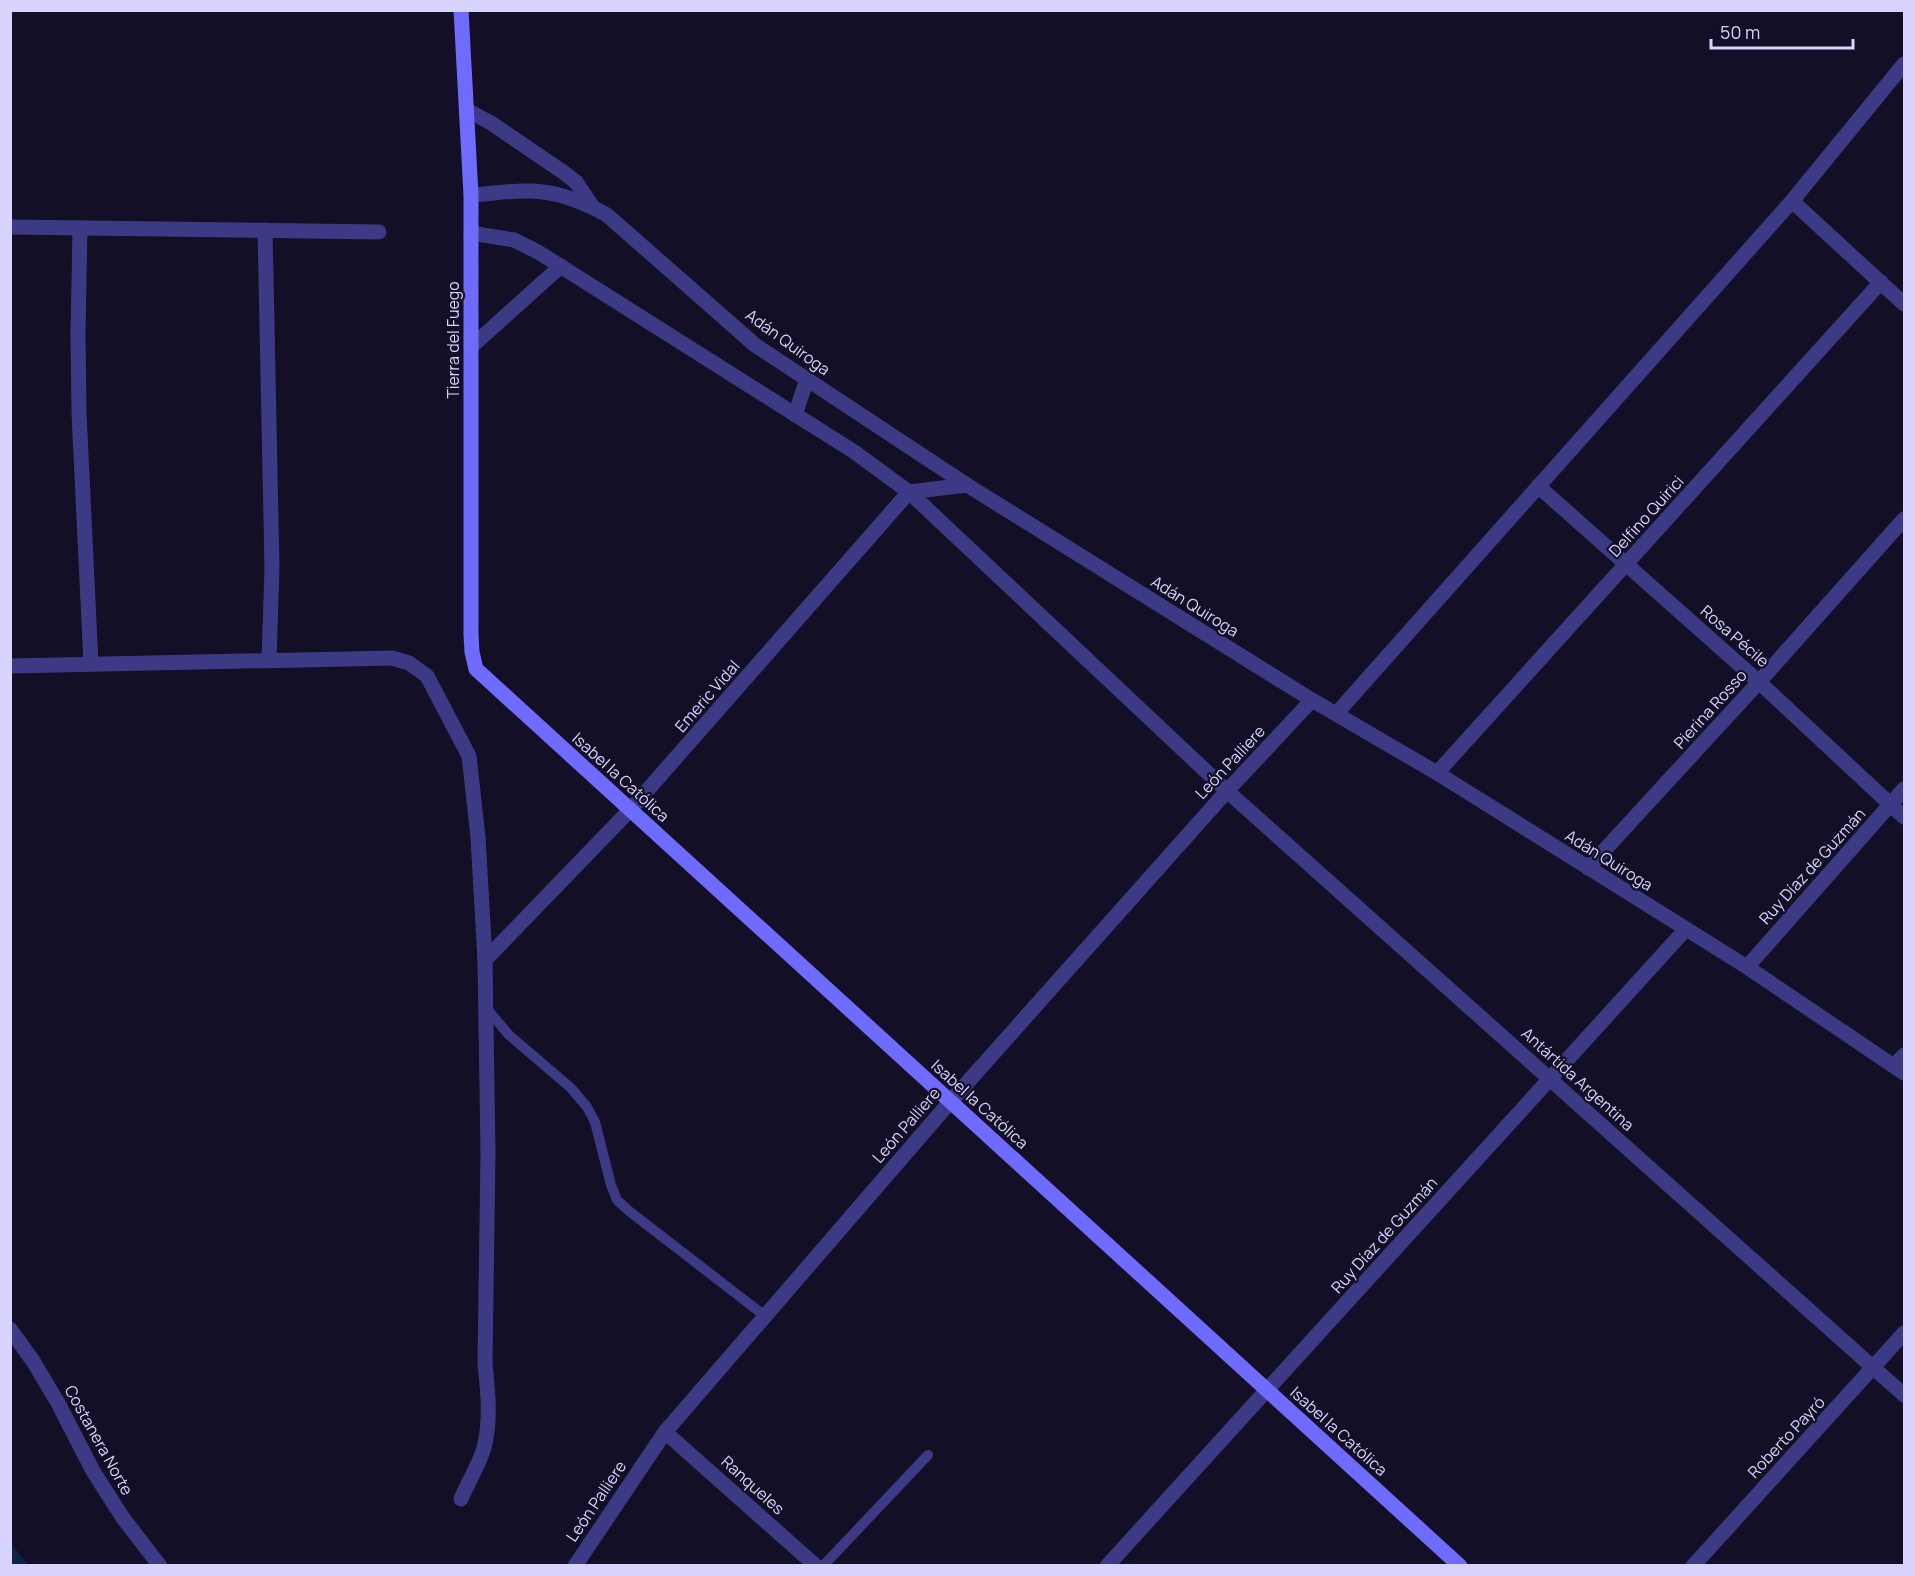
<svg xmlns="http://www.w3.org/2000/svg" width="1915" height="1576" viewBox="0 0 1915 1576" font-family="Manrope,sans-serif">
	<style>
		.water { fill: #0c2248 }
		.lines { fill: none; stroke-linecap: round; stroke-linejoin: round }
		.service { stroke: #3d3a85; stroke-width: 10 }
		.minor { stroke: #3d3a85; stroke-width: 15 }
		.secondary { stroke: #6f6bff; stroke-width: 15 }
		.labels { text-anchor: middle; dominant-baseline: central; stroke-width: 4.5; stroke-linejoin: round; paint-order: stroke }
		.street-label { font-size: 16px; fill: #d9d4ff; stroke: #130f26 }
	</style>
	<rect width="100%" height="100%" fill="#130f26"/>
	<!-- water -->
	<path class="water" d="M 11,1543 L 28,1565 L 11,1565 Z"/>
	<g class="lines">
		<!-- service -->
		<g class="service">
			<path d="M 486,1008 L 509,1035 L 571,1088 L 587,1107 L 595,1122 L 611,1185 L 617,1200 L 629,1211 L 765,1316"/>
			<path d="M 823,1566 L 928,1455"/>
		</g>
		<!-- minor -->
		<g class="minor">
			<path d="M 467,110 L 491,123 L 563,172 L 576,182 L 592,206"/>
			<path d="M 471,195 C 491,194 512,190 532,191 C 559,192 584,202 607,215 L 755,345 L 967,485 L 1312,700 L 1437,773 L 1747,967 L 1904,1073"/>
			<path d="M 1792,201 L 1904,304"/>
			<path d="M 10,227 L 379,232"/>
			<path d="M 80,228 L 78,334 L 79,413 L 91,664"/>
			<path d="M 265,230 L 272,568 L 269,660"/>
			<path d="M 471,233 L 514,240 L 538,252 L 853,451 L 909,492 L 1227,791 L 1904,1395"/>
			<path d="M 471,347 L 561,266"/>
			<path d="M 795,415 L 807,379"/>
			<path d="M 1538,486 L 1759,682 L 1904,817"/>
			<path d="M 10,666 L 392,658 L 409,663 L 427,676 L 469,756 L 478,837 L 485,960 L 488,1152 L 485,1364 C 488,1392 491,1420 484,1448 C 479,1465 468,1482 461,1499"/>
			<path d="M 1336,714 L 1792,201 L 1904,64"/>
			<path d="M 1437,773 L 1881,282"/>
			<path d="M 1588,868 L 1759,682 L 1904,519"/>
			<path d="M 485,960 L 630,810 L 909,492 L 967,485"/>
			<path d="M 1747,967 L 1904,789"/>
			<path d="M 1894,1066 L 1904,1055"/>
			<path d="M 10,1329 L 33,1361 L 58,1403 L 93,1471 L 123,1518 L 160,1566"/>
			<path d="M 665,1432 L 816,1566"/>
			<path d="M 575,1566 L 665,1432 L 950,1102 L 1227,791 L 1312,700"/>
			<path d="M 1107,1566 L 1686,929"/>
			<path d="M 1693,1566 L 1904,1333"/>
		</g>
		<!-- secondary -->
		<path class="secondary" d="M 461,10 L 471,195 L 471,635 L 472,652 L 476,669 L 1460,1566"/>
	</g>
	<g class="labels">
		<!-- street labels -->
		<g class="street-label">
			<text transform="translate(453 340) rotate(-90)">Tierra del Fuego</text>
			<text transform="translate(788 342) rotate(36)">Adán Quiroga</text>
			<text transform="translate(1646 516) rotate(-48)">Delfino Quirici</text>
			<text transform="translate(1195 606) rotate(32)">Adán Quiroga</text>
			<text transform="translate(1735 636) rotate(41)">Rosa Pécile</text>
			<text transform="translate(707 696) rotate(-49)">Emeric Vidal</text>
			<text transform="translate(1710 709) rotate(-48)">Pierina Rosso</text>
			<text transform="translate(1230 762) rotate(-47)">León Palliere</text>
			<text transform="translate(621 777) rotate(42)">Isabel la Católica</text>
			<text transform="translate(1609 860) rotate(32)">Adán Quiroga</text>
			<text transform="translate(1812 866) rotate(-48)">Ruy Díaz de Guzmán</text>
			<text transform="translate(1578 1079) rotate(42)">Antártida Argentina</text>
			<text transform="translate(980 1104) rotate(42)">Isabel la Católica</text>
			<text transform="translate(906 1125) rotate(-49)">León Palliere</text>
			<text transform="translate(1384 1235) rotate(-48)">Ruy Díaz de Guzmán</text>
			<text transform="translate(1339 1431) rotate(42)">Isabel la Católica</text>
			<text transform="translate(1786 1437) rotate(-47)">Roberto Payró</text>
			<text transform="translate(99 1440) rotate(61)">Costanera Norte</text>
			<text transform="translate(753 1485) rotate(42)">Ranqueles</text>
			<text transform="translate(596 1501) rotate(-56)">León Palliere</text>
		</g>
	</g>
	<!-- border -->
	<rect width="1915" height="1576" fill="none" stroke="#d9d4ff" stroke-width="24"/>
	<!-- scale -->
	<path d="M1711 39v9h142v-9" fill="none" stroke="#d9d4ff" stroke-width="3"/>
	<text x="1720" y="39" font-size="18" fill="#d9d4ff" stroke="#130f26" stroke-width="4.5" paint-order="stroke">50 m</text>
</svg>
